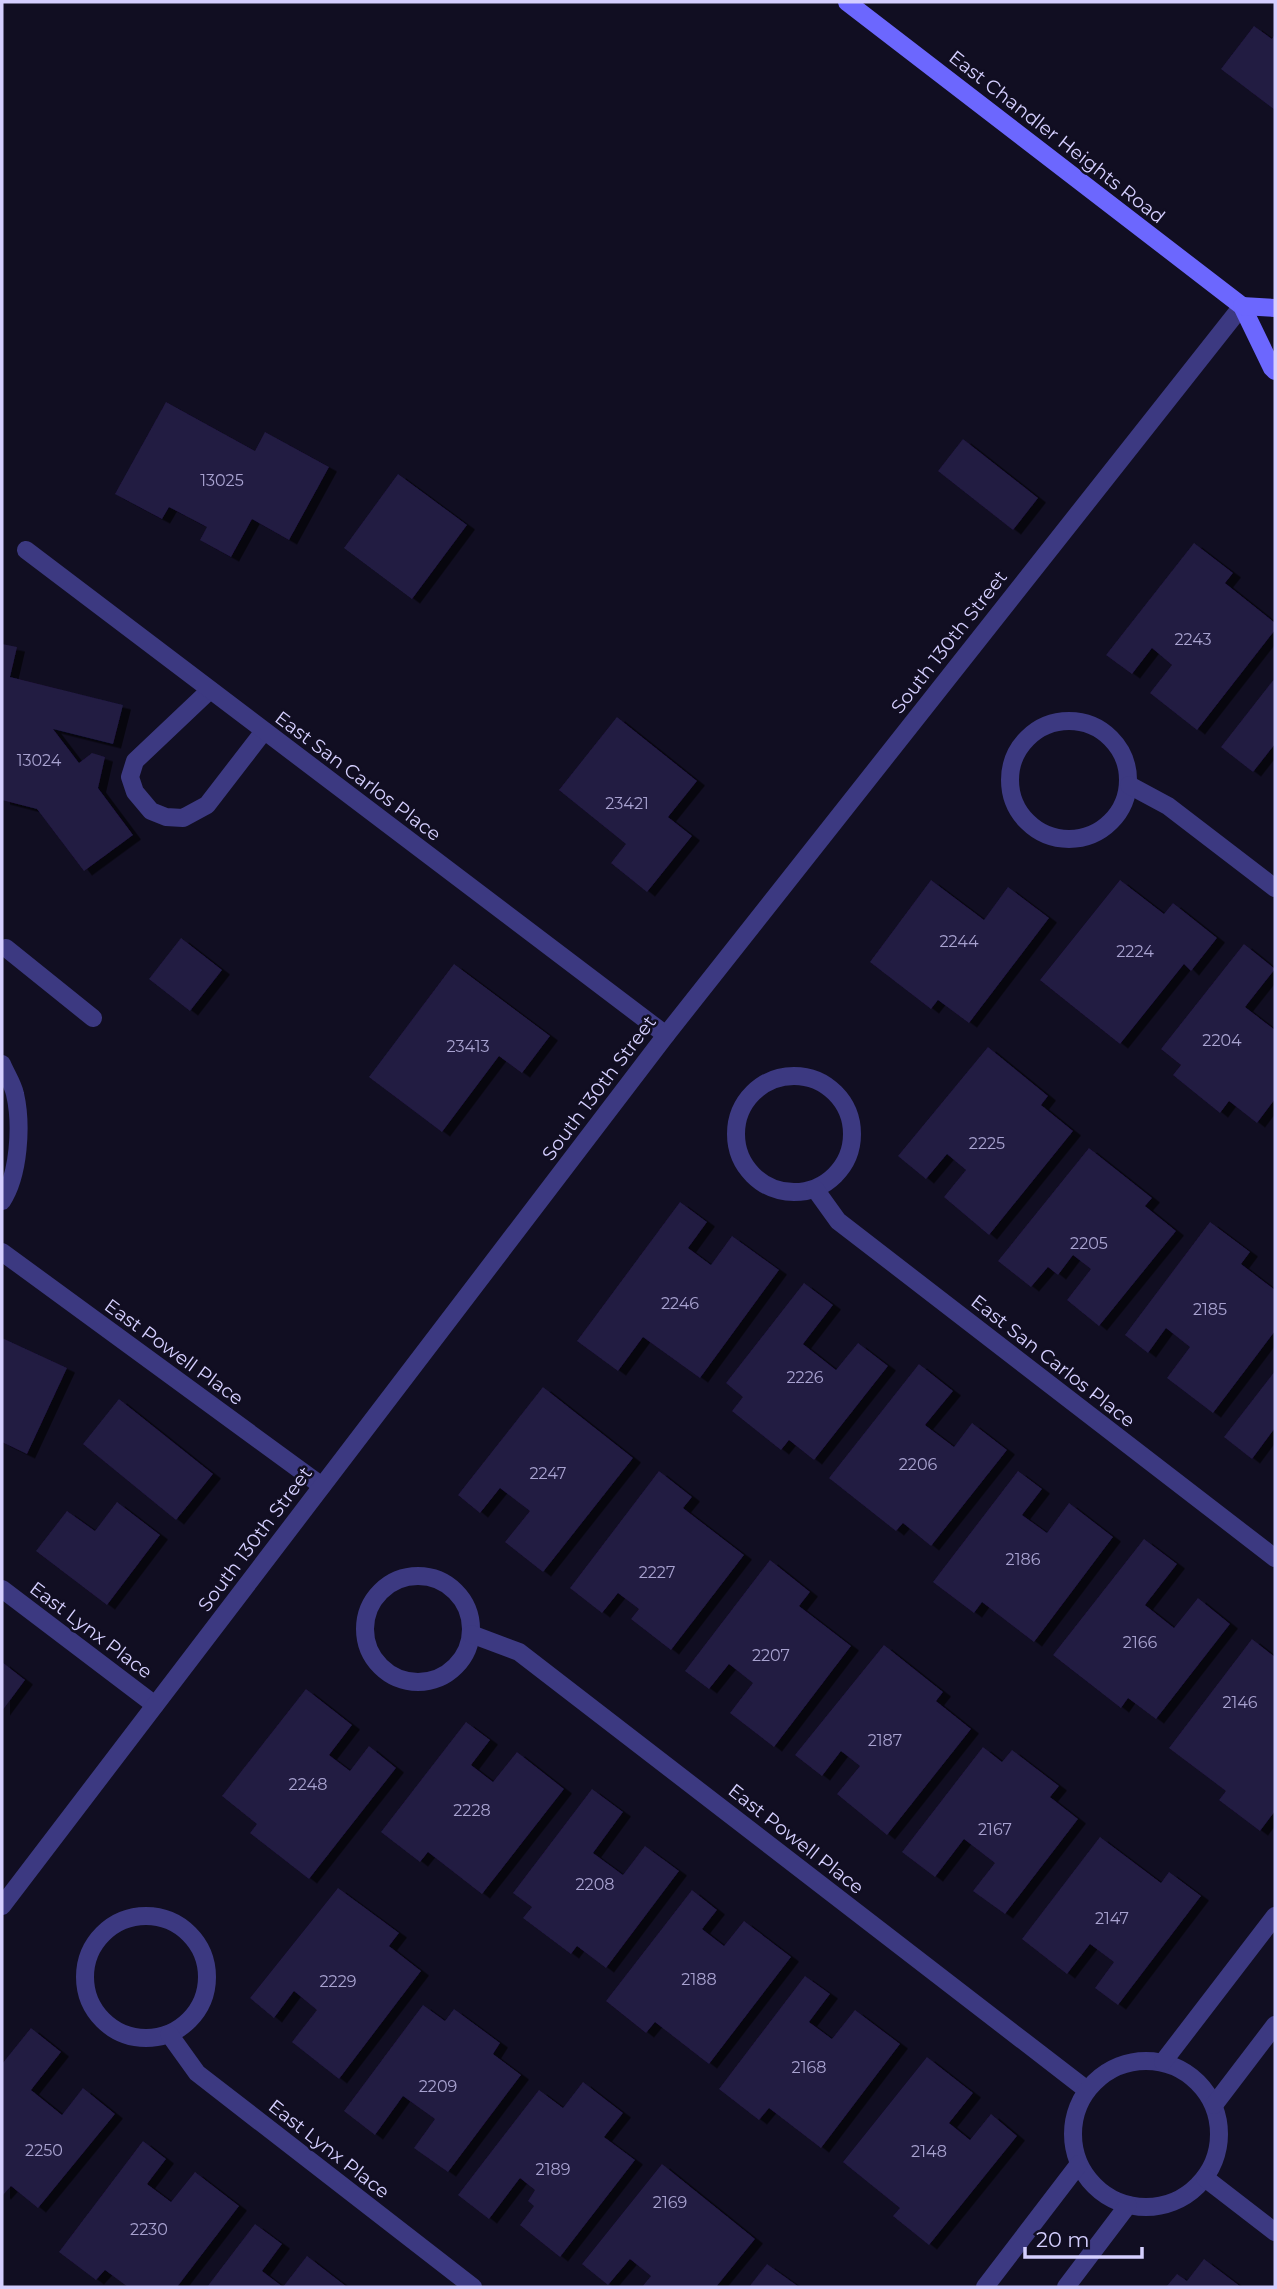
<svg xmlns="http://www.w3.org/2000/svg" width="1277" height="2289" viewBox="0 0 1277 2289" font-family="Montserrat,sans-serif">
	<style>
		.building { fill: #221a43; filter: url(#shadow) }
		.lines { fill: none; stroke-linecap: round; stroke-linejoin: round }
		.lane { stroke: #3c3981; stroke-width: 18 }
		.street { stroke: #3c3981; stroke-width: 18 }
		.secondary { stroke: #6c67fe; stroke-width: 18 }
		.labels { text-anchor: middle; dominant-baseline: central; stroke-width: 5; stroke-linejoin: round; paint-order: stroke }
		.number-label { font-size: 16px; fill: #a8a2d0 }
		.street-label { font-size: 19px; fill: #d5cfff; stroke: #110e22 }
	</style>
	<defs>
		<filter id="shadow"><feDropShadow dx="8" dy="4.5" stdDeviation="0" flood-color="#0009"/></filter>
	</defs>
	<rect width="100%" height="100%" fill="#110e22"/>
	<!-- building -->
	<g class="building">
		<path d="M 1254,26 L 1272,39 L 1275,34 L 1275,110 L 1221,69 Z"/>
		<path d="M 166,402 L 255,451 L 265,432 L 329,467 L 289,540 L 252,519 L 231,557 L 200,540 L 207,527 L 169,507 L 162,519 L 115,494 Z"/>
		<path d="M 963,439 L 1038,498 L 1013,530 L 938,471 Z"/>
		<path d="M 398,474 L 467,525 L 412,599 L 344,548 Z"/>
		<path d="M 1194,543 L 1233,573 L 1225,583 L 1275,623 L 1275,630 L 1197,730 L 1150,693 L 1172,665 L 1152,648 L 1132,674 L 1106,655 Z"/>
		<path d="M 2,644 L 17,647 L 10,677 L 123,705 L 113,744 L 53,729 L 79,763 L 92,753 L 105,757 L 98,788 L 133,835 L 84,871 L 37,809 L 2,800 Z"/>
		<path d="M 1275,678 L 1275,744 L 1253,772 L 1221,747 Z"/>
		<path d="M 617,717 L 697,781 L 668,817 L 692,836 L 647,892 L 611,863 L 626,844 L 559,790 Z"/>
		<path d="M 931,880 L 984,920 L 1008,887 L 1049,918 L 969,1023 L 938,1000 L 931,1009 L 870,962 Z"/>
		<path d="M 1120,880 L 1164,914 L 1173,903 L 1217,938 L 1191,971 L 1184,964 L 1120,1044 L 1040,980 Z"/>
		<path d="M 181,938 L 222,970 L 190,1011 L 149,979 Z"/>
		<path d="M 1244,944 L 1275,969 L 1245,1007 L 1275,1030 L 1275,1099 L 1257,1123 L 1229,1101 L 1220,1113 L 1173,1075 L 1181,1065 L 1161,1049 Z"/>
		<path d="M 454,964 L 550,1036 L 522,1073 L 499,1056 L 442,1132 L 369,1077 Z"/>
		<path d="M 988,1047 L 1048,1096 L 1041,1105 L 1073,1131 L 989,1235 L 944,1197 L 966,1170 L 947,1154 L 926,1179 L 898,1156 Z"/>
		<path d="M 1089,1148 L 1152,1198 L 1145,1206 L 1176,1231 L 1099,1326 L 1067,1300 L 1091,1269 L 1073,1255 L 1058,1275 L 1048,1267 L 1031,1287 L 998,1261 Z"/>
		<path d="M 680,1202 L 707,1222 L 688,1248 L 711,1265 L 732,1236 L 779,1270 L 700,1378 L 643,1337 L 618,1371 L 577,1341 Z"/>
		<path d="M 1210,1222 L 1250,1252 L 1241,1264 L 1275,1290 L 1275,1331 L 1213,1413 L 1167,1378 L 1190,1347 L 1166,1328 L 1148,1353 L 1125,1335 Z"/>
		<path d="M 804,1283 L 833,1305 L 803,1344 L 836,1370 L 858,1343 L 888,1366 L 814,1460 L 789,1440 L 781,1450 L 732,1411 L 743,1397 L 726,1383 Z"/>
		<path d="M 2,1338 L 67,1368 L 27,1454 L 2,1442 Z"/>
		<path d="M 919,1364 L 953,1391 L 925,1425 L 954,1447 L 972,1423 L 1007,1450 L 931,1546 L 903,1523 L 896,1531 L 829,1478 Z"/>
		<path d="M 1275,1371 L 1275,1428 L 1252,1459 L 1224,1437 Z"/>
		<path d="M 543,1387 L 633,1458 L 543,1572 L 505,1542 L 530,1511 L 500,1488 L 480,1513 L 458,1495 Z"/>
		<path d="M 119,1399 L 213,1474 L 176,1520 L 83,1444 Z"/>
		<path d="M 659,1471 L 692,1497 L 683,1508 L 744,1555 L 671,1650 L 631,1619 L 639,1609 L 618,1593 L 602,1613 L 570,1588 Z"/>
		<path d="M 1018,1471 L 1042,1489 L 1022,1515 L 1047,1533 L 1069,1503 L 1113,1537 L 1034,1642 L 982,1602 L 974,1613 L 933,1582 Z"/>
		<path d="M 117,1502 L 160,1535 L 107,1605 L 36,1551 L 67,1511 L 95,1531 Z"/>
		<path d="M 1144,1539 L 1177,1564 L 1145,1605 L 1174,1628 L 1198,1598 L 1230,1624 L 1156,1719 L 1128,1698 L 1121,1708 L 1053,1655 Z"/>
		<path d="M 770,1560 L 810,1592 L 799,1606 L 851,1646 L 774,1747 L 730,1713 L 753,1683 L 729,1664 L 709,1689 L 685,1671 Z"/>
		<path d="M 1252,1639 L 1275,1657 L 1275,1811 L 1260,1831 L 1219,1800 L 1226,1791 L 1169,1748 Z"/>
		<path d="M 884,1645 L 943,1692 L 936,1701 L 971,1729 L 887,1835 L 837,1794 L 860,1766 L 841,1751 L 822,1776 L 795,1755 Z"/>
		<path d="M 2,1662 L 25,1680 L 2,1711 Z"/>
		<path d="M 306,1689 L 352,1725 L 329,1755 L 350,1771 L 369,1746 L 396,1768 L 309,1879 L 250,1833 L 257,1824 L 222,1796 Z"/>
		<path d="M 466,1722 L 490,1740 L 471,1765 L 493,1782 L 517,1752 L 564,1789 L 482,1894 L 428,1852 L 420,1862 L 381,1832 Z"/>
		<path d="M 983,1747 L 1002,1762 L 1012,1750 L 1059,1786 L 1050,1797 L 1078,1819 L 1005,1914 L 973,1891 L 995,1863 L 964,1839 L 935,1877 L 902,1852 Z"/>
		<path d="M 592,1789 L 623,1812 L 593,1853 L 623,1875 L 645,1846 L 679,1871 L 606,1968 L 577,1946 L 571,1954 L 523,1918 L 532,1907 L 513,1893 Z"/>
		<path d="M 1100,1837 L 1161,1883 L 1169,1872 L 1201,1896 L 1118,2005 L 1095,1988 L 1114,1962 L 1090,1944 L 1067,1974 L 1022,1939 Z"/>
		<path d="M 338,1888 L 399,1933 L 389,1946 L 421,1971 L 339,2079 L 292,2042 L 317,2010 L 294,1991 L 274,2018 L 250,1998 Z"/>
		<path d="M 692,1890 L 717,1910 L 702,1929 L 724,1946 L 744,1921 L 791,1957 L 709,2064 L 655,2022 L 646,2033 L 606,2001 Z"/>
		<path d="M 805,1976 L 830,1994 L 809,2022 L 832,2039 L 855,2010 L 900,2044 L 821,2148 L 769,2108 L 759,2120 L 719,2089 Z"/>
		<path d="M 423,2005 L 445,2021 L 454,2009 L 500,2043 L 493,2054 L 521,2075 L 448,2172 L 414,2148 L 435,2119 L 403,2096 L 375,2135 L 344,2111 Z"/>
		<path d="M 31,2028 L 61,2052 L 31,2090 L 62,2115 L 83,2088 L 115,2114 L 38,2208 L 11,2186 L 3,2195 L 2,2194 L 2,2064 Z"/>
		<path d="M 927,2057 L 973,2093 L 949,2123 L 970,2140 L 991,2114 L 1017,2136 L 929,2245 L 893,2216 L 900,2208 L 843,2162 Z"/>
		<path d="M 583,2082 L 623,2113 L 604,2137 L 635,2160 L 560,2257 L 520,2225 L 534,2206 L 528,2201 L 535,2190 L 520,2178 L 489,2219 L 458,2195 L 539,2090 L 563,2108 Z"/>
		<path d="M 143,2141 L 166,2159 L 147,2184 L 171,2202 L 195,2172 L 239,2206 L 177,2287 L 128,2287 L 105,2270 L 96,2280 L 59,2252 Z"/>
		<path d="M 662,2164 L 755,2239 L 716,2287 L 642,2287 L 651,2276 L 630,2259 L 608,2285 L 582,2264 Z"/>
		<path d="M 255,2224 L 282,2244 L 262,2271 L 283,2287 L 307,2256 L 347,2287 L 207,2287 Z"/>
		<path d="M 1204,2259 L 1241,2287 L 1166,2287 L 1177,2274 L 1187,2281 Z"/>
		<path d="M 767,2264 L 799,2287 L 749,2287 Z"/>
	</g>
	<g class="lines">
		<!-- lane -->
		<g class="lane">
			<path d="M 210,690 L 135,761 L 130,777 L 135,792 L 151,811 L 166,817 L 183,818 L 207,805 L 264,731"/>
			<path d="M 6,948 L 93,1018"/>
			<path d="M 2,1064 C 6,1074 13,1084 15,1094 C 22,1125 19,1175 2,1201"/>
		</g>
		<!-- street -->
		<g class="street">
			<path d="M 26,550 L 666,1035"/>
			<circle cx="1069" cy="780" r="59"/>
			<path d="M 1129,785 L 1168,806 L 1275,888"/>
			<circle cx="794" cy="1134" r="58"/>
			<path d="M 815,1189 L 838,1221 L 1275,1558"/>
			<path d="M 2,1252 L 322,1486"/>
			<circle cx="418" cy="1629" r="53"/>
			<path d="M 2,1589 L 155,1705"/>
			<path d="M 471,1634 L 519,1652 L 1087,2090"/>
			<path d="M 2,1906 L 666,1035 L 1242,306"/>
			<circle cx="146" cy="1977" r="61"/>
			<path d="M 169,2034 L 197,2073 L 473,2287"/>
			<circle cx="1146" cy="2134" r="73"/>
			<path d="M 1163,2062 L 1275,1916"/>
			<path d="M 1214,2105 L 1275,2025"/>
			<path d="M 1205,2178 L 1275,2232"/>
			<path d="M 985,2287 L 1079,2164"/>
			<path d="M 1066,2287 L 1128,2205"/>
		</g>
		<!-- secondary -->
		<g class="secondary">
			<path d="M 847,2 L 1242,306 L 1272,368 L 1275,371"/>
			<path d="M 1242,306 L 1275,308"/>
		</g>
	</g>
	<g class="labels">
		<!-- number labels -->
		<g class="number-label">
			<text x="222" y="480">13025</text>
			<text x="1193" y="639">2243</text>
			<text x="39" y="760">13024</text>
			<text x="627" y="803">23421</text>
			<text x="959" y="941">2244</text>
			<text x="1135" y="951">2224</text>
			<text x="1222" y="1040">2204</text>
			<text x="468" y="1046">23413</text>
			<text x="987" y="1143">2225</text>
			<text x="1089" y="1243">2205</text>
			<text x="680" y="1303">2246</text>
			<text x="1210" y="1309">2185</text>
			<text x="805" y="1377">2226</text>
			<text x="918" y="1464">2206</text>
			<text x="548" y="1473">2247</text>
			<text x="1023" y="1559">2186</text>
			<text x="657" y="1572">2227</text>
			<text x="1140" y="1642">2166</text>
			<text x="771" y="1655">2207</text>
			<text x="1240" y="1702">2146</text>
			<text x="885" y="1740">2187</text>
			<text x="308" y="1784">2248</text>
			<text x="472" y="1810">2228</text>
			<text x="995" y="1829">2167</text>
			<text x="595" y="1884">2208</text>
			<text x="1112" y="1918">2147</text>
			<text x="699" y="1979">2188</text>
			<text x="338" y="1981">2229</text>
			<text x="809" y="2067">2168</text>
			<text x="438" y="2086">2209</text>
			<text x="44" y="2150">2250</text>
			<text x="929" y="2151">2148</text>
			<text x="553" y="2169">2189</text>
			<text x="670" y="2202">2169</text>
			<text x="149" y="2229">2230</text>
		</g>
		<!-- street labels -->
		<g class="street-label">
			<text transform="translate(1057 137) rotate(38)">East Chandler Heights Road</text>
			<text transform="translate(949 642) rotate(-52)">South 130th Street</text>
			<text transform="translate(358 776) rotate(37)">East San Carlos Place</text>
			<text transform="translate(599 1088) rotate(-53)">South 130th Street</text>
			<text transform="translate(174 1352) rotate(36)">East Powell Place</text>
			<text transform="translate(1053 1361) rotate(38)">East San Carlos Place</text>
			<text transform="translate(255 1539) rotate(-53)">South 130th Street</text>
			<text transform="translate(91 1630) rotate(37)">East Lynx Place</text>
			<text transform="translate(796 1839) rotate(38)">East Powell Place</text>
			<text transform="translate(329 2149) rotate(38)">East Lynx Place</text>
		</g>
	</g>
	<!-- border -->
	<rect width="1277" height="2289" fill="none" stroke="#d5cfff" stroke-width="7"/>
	<!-- scale -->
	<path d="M1025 2247v10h117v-10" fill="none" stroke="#d5cfff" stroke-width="3.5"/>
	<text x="1036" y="2247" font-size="21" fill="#d5cfff" stroke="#110e22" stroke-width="5" paint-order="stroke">20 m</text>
</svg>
